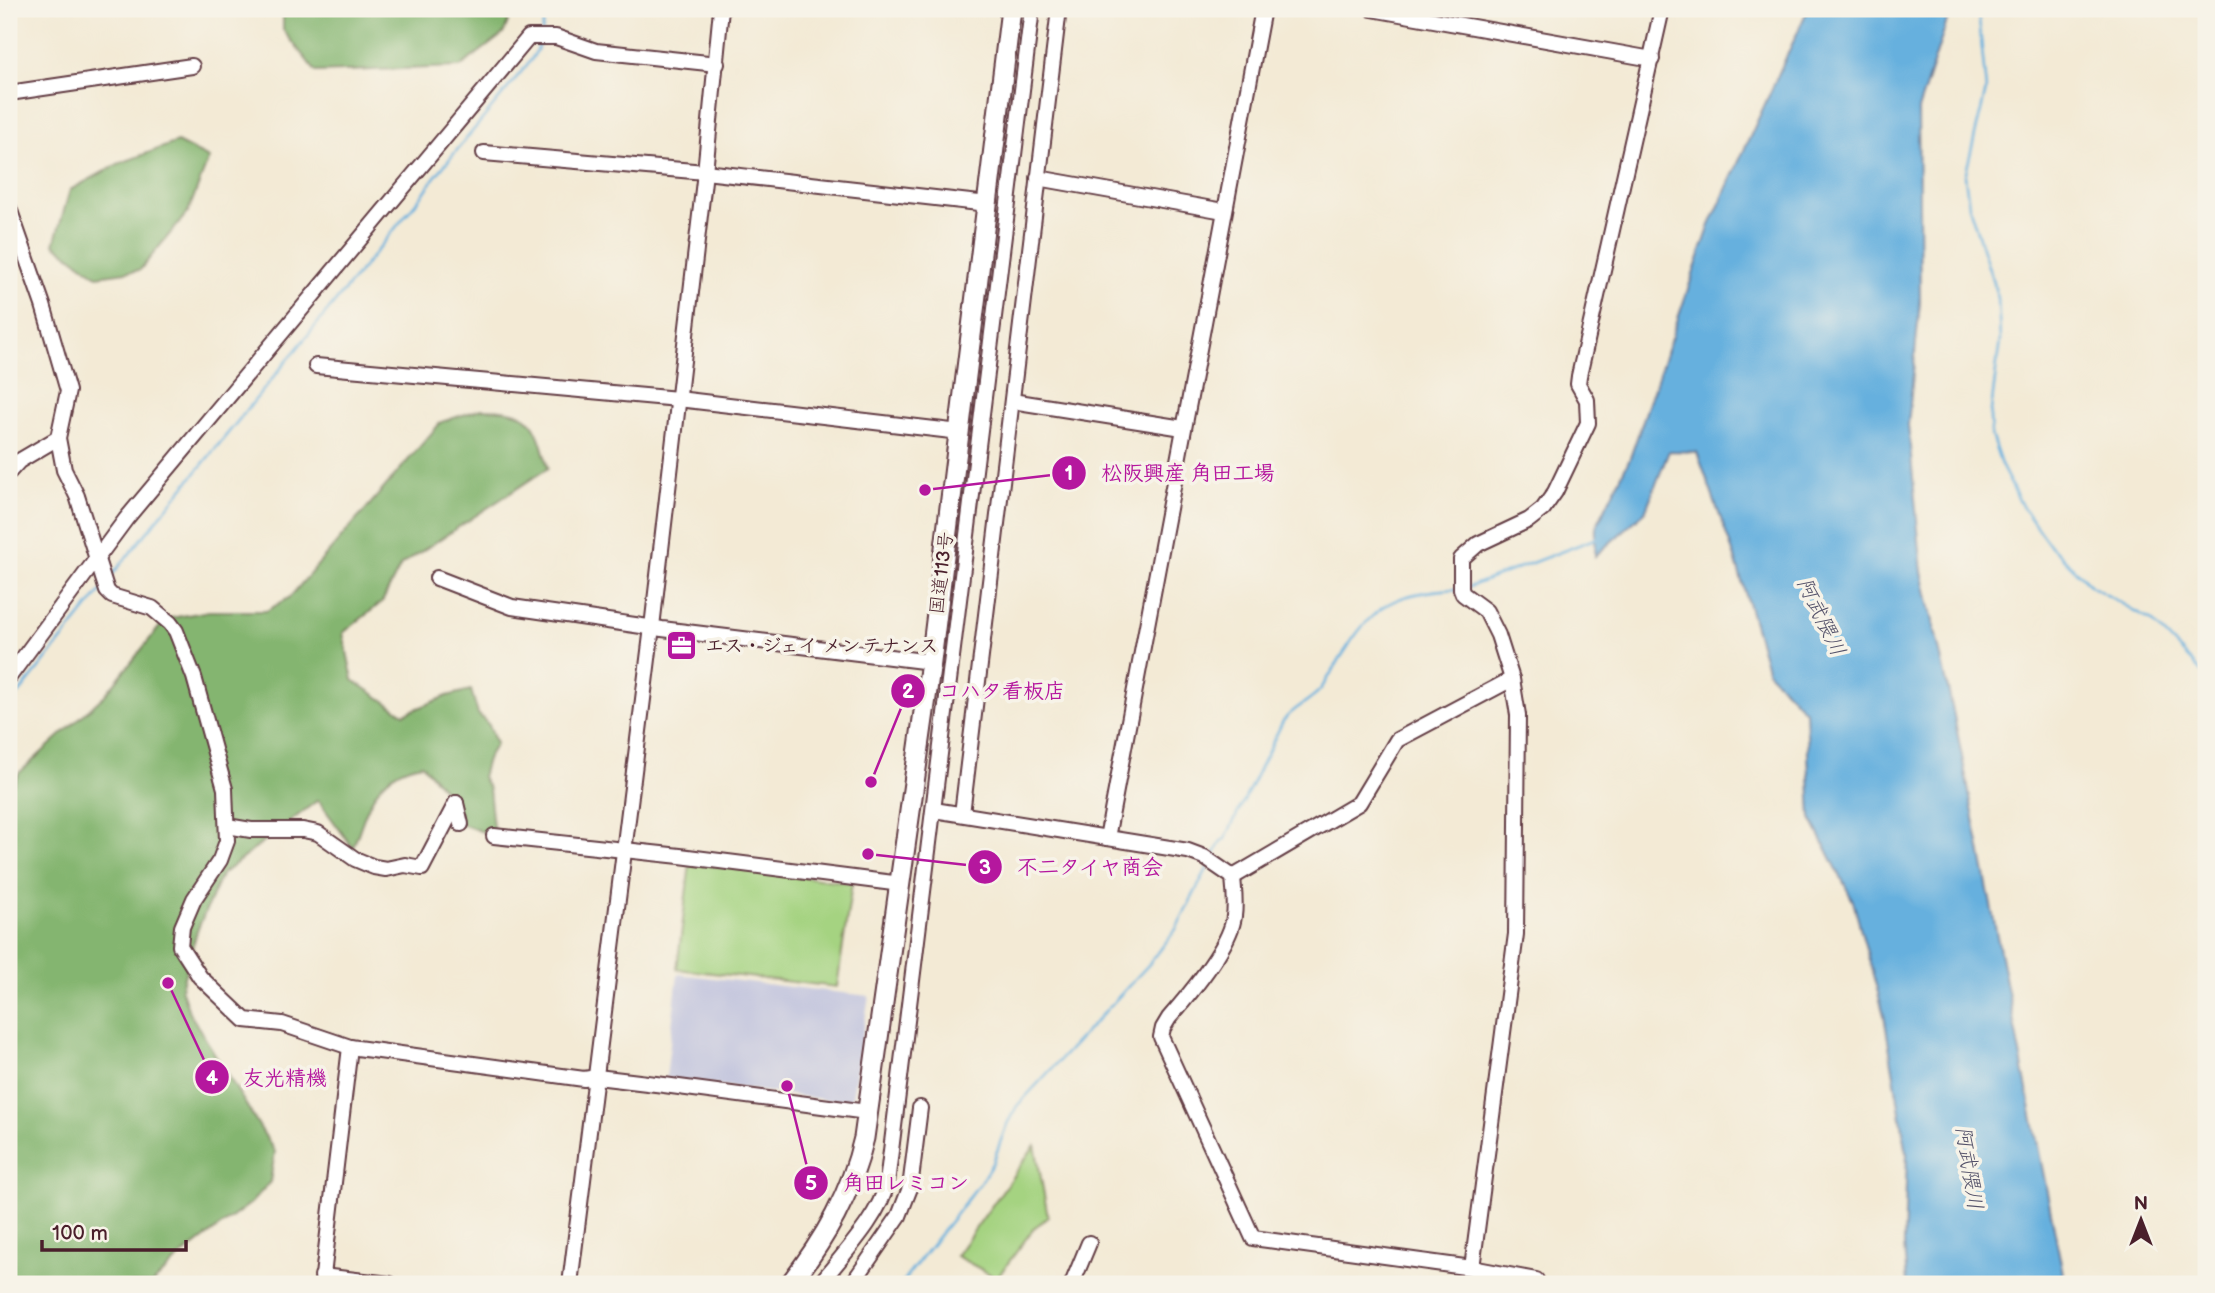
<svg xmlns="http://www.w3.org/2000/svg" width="2215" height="1293" viewBox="0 0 2215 1293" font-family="'Balsamiq Sans','Klee One',sans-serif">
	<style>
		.industrial { fill: #c0c2dd }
		.green { fill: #a5d381; stroke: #787956; stroke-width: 2 }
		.forest { fill: #84b56f; stroke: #676a4d; stroke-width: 2 }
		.water { fill: #66b0de; stroke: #586884; stroke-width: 2 }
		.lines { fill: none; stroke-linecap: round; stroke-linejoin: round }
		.stream { stroke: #66b0de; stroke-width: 2.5 }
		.minor-casing { stroke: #633d44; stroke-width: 18 }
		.highway-casing { stroke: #633d44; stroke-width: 23 }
		.minor { stroke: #fff; stroke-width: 14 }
		.highway { stroke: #fff; stroke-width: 19 }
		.labels { text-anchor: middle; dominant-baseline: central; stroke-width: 7; stroke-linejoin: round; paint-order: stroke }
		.street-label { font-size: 19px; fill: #4a1f2b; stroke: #f7f3e8 }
		.poi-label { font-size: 19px; font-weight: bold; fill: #4a1f2b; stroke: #f7f3e8; text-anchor: start }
		.water-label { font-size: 21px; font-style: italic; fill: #54526a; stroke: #f7f3e8 }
		.leader { fill: none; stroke: #b5179e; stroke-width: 2.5 }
		.callout-dot { fill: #b5179e; stroke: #f7f3e8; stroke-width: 2.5 }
		.mark-label { font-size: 21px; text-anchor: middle; font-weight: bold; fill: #fff }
		.callout-label { font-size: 21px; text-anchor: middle; font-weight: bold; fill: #b5179e; stroke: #f7f3e8; stroke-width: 7; stroke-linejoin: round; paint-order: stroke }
	</style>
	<rect width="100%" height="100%" fill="#f7f3e8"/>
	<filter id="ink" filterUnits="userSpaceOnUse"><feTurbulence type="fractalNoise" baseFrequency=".0143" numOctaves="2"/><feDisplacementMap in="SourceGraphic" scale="14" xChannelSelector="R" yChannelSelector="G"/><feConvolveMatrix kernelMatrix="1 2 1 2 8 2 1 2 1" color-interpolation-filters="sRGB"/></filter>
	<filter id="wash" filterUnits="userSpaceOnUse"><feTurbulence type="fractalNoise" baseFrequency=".00686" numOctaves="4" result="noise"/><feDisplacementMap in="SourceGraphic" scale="28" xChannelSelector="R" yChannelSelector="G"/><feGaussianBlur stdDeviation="1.57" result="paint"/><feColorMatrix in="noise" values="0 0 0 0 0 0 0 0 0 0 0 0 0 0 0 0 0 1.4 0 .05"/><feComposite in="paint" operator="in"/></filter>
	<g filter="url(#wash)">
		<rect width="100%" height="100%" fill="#f3ead5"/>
		<!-- industrial -->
		<path class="industrial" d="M 678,974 L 869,996 L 851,1103 L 666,1078 Z"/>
		<!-- green -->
		<g class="green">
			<path d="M 690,863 L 852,883 L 837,987 L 677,969 Z"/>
			<path d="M 1035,1145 L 1048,1217 L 1034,1228 L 997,1278 L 956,1256 Z"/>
		</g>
		<!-- forest -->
		<g class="forest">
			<path d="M 283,9 L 513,9 L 503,34 L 460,67 L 316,72 L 283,30 Z"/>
			<path d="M 177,142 L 209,158 L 188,212 L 140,270 L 97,276 L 54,244 L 70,190 L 118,164 Z"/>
			<path d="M 481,409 C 532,409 536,420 548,468 L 401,565 L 382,602 L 343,633 L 353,680 L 404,714 L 447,696 L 471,690 L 478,714 L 489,725 L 496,744 L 487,759 L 482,777 L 489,789 L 494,836 L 461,824 L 455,803 L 422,764 C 374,772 368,808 353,848 L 318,800 L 221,875 L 197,931 L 181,988 L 189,1012 L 275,1152 L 270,1182 L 251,1203 L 181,1256 L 152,1284 L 9,1284 L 9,792 L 19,773 L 105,695 L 166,619 L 209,611 L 266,611 L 290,597 L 441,422 Z"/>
		</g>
		<!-- water -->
		<path class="water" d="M 1808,9 L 1951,9 L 1918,110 L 1920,302 L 1908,425 L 1922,572 L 1954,716 L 2065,1284 L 1907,1284 L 1904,1244 L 1907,1154 L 1884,1015 L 1853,901 L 1811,818 L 1806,712 L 1768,672 L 1736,561 L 1697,452 L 1669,451 L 1645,512 L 1595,556 L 1596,527 L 1630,458 L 1710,225 Z"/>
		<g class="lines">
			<!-- stream -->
			<g class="stream">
				<path d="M 1978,9 L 1986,90 L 1965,176 L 1969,206 L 1998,298 L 2000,340 L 1990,418 L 1991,435 L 2001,465 L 2023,508 L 2048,543 L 2091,586 L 2152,621 L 2206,677"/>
				<path d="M 542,31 L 547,9"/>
				<path d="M 108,580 L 424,193 L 434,178 L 531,60 L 537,50 L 540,41"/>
				<path d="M 1466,588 L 1597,538"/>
				<path d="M 9,706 L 101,591"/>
				<path d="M 1213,858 L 1221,841 L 1225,839 L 1283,721 C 1293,708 1309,702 1320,690 C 1330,677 1338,661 1347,648 C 1376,601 1402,592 1456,589"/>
				<path d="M 901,1284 L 980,1183 L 993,1162 L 1007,1124 L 1017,1106 L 1150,963 L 1176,929 L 1208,867"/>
			</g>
		</g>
	</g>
	<g filter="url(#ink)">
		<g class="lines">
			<defs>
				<g id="minor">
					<path d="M 1372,9 L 1652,59"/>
					<path d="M 9,93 L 192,66"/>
					<path d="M 484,153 L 705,172 L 988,204"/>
					<path d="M 1038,178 L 1224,211"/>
					<path d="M 9,208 L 43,305 L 68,391 L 58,438 L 64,470 L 77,496 L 107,591 L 112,596 L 152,608 L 170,623 L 176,631 L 194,677 L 225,789 L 227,841 L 220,860 L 194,899 L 182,927 L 180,946 L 200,977 L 245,1020 L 282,1024 L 350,1047 L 584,1079 L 597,1077 L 664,1085 L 867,1112"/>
					<path d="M 316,366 L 678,399 L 960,432"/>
					<path d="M 1012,401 L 1183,428"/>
					<path d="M 9,472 L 19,461 L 58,438"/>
					<path d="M 437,578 L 512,607 L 662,629 L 931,662"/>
					<path d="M 9,677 L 126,519 L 529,37 L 556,37 L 596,51 L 717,64"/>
					<path d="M 456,803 L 461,824"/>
					<path d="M 934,810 L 1188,851 L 1204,857 L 1233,877 C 1234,890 1236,903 1234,916 C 1231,945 1189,995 1169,1018 L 1163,1028 L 1161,1037 L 1253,1238 L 1472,1268 L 1536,1280 L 1536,1284"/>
					<path d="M 962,814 L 1059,9"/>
					<path d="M 227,826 L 251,830 L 303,830 L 318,833 L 355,859 L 374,867 L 386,869 L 405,865 L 422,868 L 456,803"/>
					<path d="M 494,836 L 680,856 L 901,884"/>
					<path d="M 1107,838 L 1263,9"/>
					<path d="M 1233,877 L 1359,803 L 1397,740 L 1512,679"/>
					<path d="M 1472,1268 L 1516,934 L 1518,715 L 1512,679 L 1498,635 L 1486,611 L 1463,594 L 1461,589 L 1461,559 L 1478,544 L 1529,520 L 1543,509 L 1555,492 L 1588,423 L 1587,400 L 1578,384 L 1579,376 L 1662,9"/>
					<path d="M 322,1276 L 390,1284"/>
					<path d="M 322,1284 L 350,1047"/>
					<path d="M 570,1284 L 652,627 L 705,172 L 721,9"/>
					<path d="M 820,1284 C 842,1255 879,1218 887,1183 L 1032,9"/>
					<path d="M 852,1284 L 899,1216 L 910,1188 L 920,1108"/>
					<path d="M 1072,1284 L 1089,1243"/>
				</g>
				<path id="highway" d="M 790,1284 C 825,1239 851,1194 864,1138 L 931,662 L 1011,9"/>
			</defs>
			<!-- minor casing -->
			<use href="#minor" class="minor-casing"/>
			<!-- highway casing -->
			<use href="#highway" class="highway-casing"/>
			<!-- minor -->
			<use href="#minor" class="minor"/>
			<!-- highway -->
			<use href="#highway" class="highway"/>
		</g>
	</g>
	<!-- icons -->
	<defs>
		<symbol id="office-square" viewBox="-11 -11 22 22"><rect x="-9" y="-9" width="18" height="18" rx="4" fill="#b5179e" stroke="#f7f3e8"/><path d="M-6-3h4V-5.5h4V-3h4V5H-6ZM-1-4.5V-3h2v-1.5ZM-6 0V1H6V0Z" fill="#fff"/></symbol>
	</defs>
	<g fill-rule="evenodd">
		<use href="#office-square" x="664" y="628" width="35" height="35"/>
	</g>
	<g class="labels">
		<!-- street labels -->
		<g class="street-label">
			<text transform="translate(942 573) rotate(-83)">国道113号</text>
		</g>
		<!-- poi labels -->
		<g class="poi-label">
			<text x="705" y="646">エス・ジェイ メンテナンス</text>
		</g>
		<!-- water labels -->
		<g class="water-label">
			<text transform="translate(1821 617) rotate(64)">阿武隈川</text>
			<text transform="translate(1969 1168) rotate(81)">阿武隈川</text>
		</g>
	</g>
	<!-- callouts -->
	<path class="leader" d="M925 490L1069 473M871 782L908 691M868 854L985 867M168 983L212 1077M787 1086L811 1183"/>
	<g class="callout-dot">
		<circle cx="925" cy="490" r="7"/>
		<circle cx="871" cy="782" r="7"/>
		<circle cx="868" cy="854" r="7"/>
		<circle cx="168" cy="983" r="7"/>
		<circle cx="787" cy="1086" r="7"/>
		<circle cx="1069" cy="473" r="18"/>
		<circle cx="908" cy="691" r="18"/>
		<circle cx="985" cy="867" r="18"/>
		<circle cx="212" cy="1077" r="18"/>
		<circle cx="811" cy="1183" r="18"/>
	</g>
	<g class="mark-label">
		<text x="1069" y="480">1</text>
		<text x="908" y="698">2</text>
		<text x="985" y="874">3</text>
		<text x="212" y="1085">4</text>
		<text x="811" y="1190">5</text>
	</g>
	<g class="callout-label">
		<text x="1188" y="480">松阪興産 角田工場</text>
		<text x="1002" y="698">コハタ看板店</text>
		<text x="1090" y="874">不二タイヤ商会</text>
		<text x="285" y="1085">友光精機</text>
		<text x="906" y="1190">角田レミコン</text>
	</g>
	<!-- margin -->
	<rect width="2215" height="1293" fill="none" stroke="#f7f3e8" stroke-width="35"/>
	<!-- north arrow -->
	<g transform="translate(2141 1220)" stroke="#f7f3e8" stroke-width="5" paint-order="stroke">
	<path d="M0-5L12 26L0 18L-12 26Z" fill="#4a1f2b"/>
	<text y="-10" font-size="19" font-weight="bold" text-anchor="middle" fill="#4a1f2b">N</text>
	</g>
	<!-- scale -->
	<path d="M42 1240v10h144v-10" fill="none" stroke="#4a1f2b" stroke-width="3.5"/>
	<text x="52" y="1240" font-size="21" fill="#4a1f2b" stroke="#f7f3e8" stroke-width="5" paint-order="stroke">100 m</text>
</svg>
